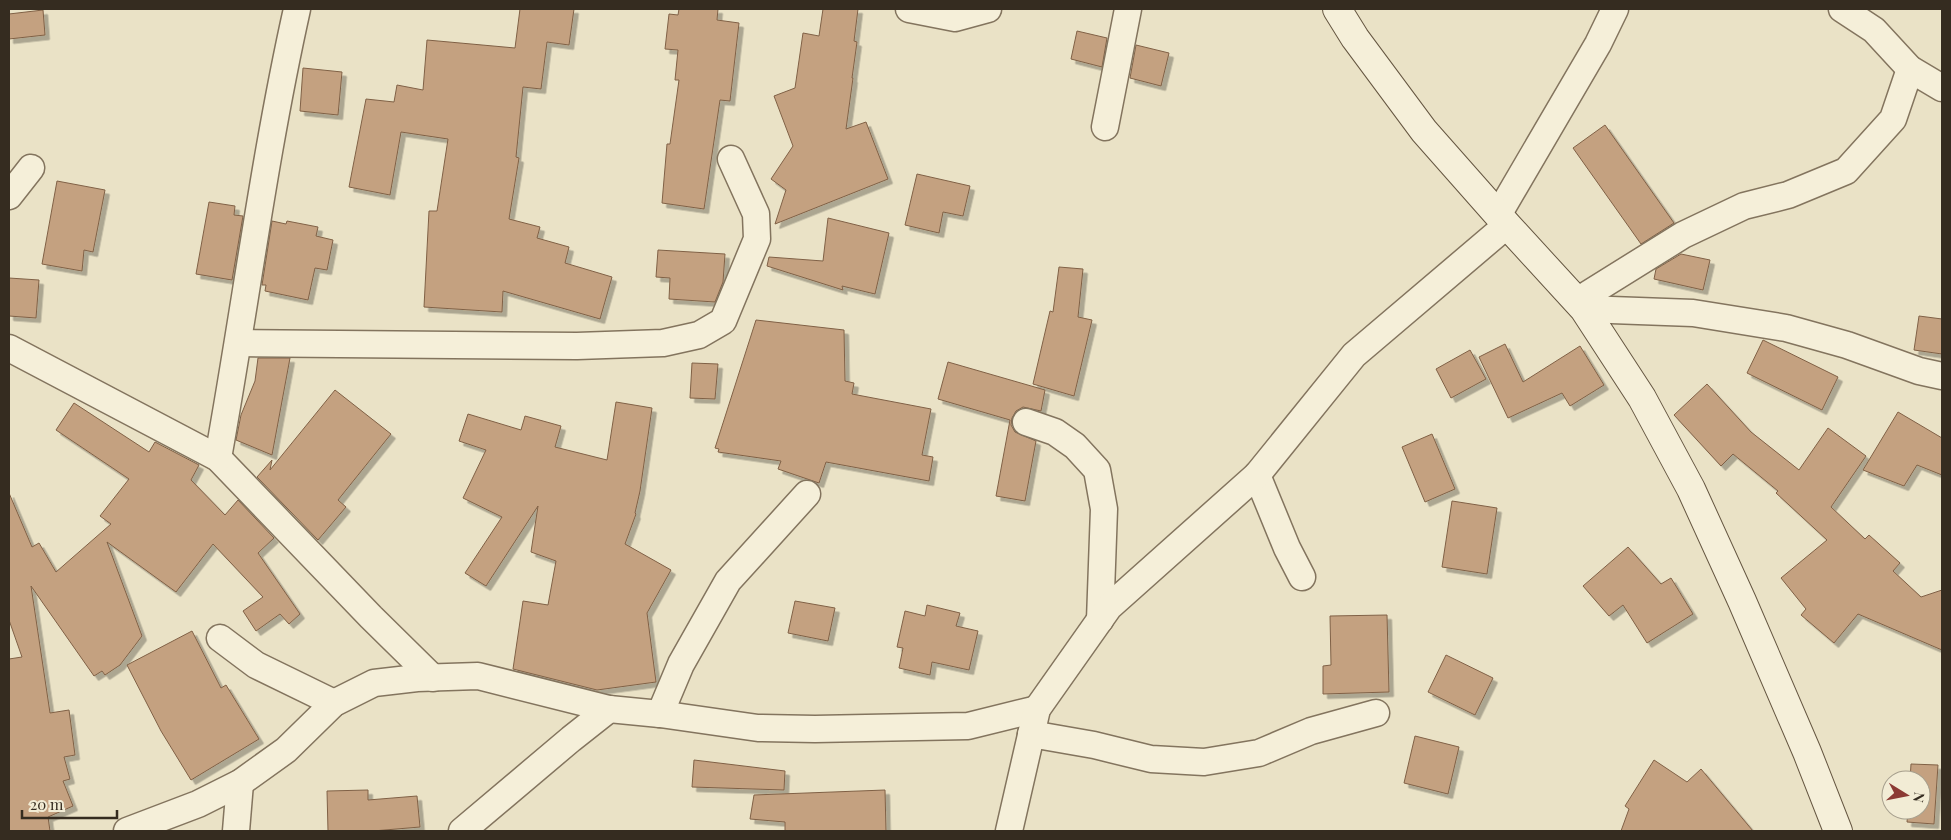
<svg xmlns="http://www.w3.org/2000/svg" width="1951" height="840" viewBox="0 0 1951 840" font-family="'Playfair Display',serif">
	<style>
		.building { fill: #c4a180; stroke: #806146; filter: url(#shadow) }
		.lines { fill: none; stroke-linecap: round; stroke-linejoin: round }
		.street-casing { stroke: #83745e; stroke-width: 29 }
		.secondary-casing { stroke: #655641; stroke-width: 30 }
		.street { stroke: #f5efd9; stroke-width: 26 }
		.secondary { stroke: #f5efd9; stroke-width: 28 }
	</style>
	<defs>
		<filter id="shadow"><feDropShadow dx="4.5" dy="4.5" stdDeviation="0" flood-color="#0004"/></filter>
	</defs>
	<rect width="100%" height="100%" fill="#eae2c6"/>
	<!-- building -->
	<g class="building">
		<path d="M 520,9 L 574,9 L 569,45 L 547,42 L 541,89 L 523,87 L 516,157 L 519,158 L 509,219 L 540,227 L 537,238 L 569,247 L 565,263 L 612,277 L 600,319 L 503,291 L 502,312 L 424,307 L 429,211 L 437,211 L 448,139 L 401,132 L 390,195 L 349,187 L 366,99 L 394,102 L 397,85 L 423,90 L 427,40 L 515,48 Z"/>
		<path d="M 679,9 L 718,9 L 717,20 L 739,23 L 730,101 L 720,100 L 704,209 L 662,203 L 667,144 L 670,144 L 679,80 L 675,80 L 678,50 L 665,49 L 669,14 L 678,15 Z"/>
		<path d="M 823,9 L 858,9 L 854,41 L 857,42 L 852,78 L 853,78 L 846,129 L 866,122 L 888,179 L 775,224 L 786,190 L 771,179 L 793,146 L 774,96 L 795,88 L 803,33 L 819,36 Z"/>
		<path d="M 43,10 L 45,35 L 9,39 L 9,14 Z"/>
		<path d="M 1077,31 L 1107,38 L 1102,67 L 1071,59 Z"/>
		<path d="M 1136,45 L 1169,53 L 1161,86 L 1130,78 Z"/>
		<path d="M 303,68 L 342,72 L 338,115 L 300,111 Z"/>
		<path d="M 1605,125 L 1674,223 L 1641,244 L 1573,148 Z"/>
		<path d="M 917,174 L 970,186 L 963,216 L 943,212 L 939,233 L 905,225 Z"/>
		<path d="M 57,181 L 105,190 L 93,252 L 84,250 L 82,271 L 42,264 Z"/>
		<path d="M 209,202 L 235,206 L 234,215 L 243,216 L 232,280 L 196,274 Z"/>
		<path d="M 828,218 L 889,233 L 875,294 L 842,286 L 843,290 L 767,266 L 769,257 L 823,261 Z"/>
		<path d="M 272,221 L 286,224 L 287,221 L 318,227 L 316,236 L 333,240 L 327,270 L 315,268 L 308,300 L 265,291 L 266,285 L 262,285 Z"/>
		<path d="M 658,250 L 725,254 L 723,282 L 715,302 L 669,299 L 670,278 L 656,277 Z"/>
		<path d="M 1681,254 L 1710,260 L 1703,290 L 1654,279 L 1656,269 Z"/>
		<path d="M 1059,267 L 1083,269 L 1078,317 L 1092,320 L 1074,396 L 1033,384 L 1050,311 L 1053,312 Z"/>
		<path d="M 9,278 L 39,280 L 36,318 L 9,316 Z"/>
		<path d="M 1919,316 L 1942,319 L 1942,354 L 1914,350 Z"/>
		<path d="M 756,320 L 844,330 L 845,381 L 854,383 L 852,394 L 931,409 L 922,455 L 933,457 L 929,481 L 826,462 L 819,483 L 778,469 L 781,461 L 718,452 L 719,449 L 715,448 Z"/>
		<path d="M 1763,340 L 1838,377 L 1822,410 L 1747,373 Z"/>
		<path d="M 1505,344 L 1523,382 L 1580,346 L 1604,385 L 1570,406 L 1562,393 L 1508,418 L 1479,357 Z"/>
		<path d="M 1470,350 L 1486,379 L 1451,398 L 1436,369 Z"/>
		<path d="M 258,358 L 290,358 L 272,455 L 236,440 L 241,415 L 255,381 Z"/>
		<path d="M 948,362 L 1045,390 L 1041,411 L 1023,407 L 1016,411 L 1012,418 L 1011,425 L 1015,432 L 1036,441 L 1025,501 L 996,496 L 1010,420 L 938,399 Z"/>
		<path d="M 692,363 L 718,364 L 715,399 L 690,398 Z"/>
		<path d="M 1707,384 L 1751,432 L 1799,470 L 1828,428 L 1866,456 L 1831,507 L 1865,539 L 1869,535 L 1900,563 L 1893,571 L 1921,597 L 1942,590 L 1942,650 L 1858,614 L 1834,643 L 1801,615 L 1806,609 L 1781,578 L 1827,540 L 1776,493 L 1778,491 L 1733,454 L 1721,466 L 1674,415 Z"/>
		<path d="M 335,390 L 391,434 L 338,500 L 346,507 L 318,540 L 257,477 L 272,460 L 270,470 Z"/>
		<path d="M 616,402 L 652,408 L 640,491 L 635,513 L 636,514 L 625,544 L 671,570 L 647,613 L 656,682 L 597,690 L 513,669 L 523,601 L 548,605 L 556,561 L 531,552 L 538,506 L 486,586 L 465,573 L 502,517 L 463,498 L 486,450 L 459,441 L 468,414 L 521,430 L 525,416 L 561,426 L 555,447 L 607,460 Z"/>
		<path d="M 74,403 L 149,452 L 155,442 L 199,465 L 191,480 L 225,515 L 238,500 L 274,538 L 258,553 L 300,614 L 289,624 L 280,614 L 256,631 L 243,611 L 263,597 L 213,544 L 176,592 L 107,542 L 142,636 L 120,665 L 105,675 L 102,671 L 94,676 L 31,586 L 50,713 L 69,710 L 75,755 L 64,757 L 70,779 L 63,781 L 73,806 L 48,817 L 50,831 L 9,831 L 9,659 L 22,657 L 9,620 L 9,493 L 32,547 L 39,543 L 56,572 L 111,524 L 100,516 L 129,479 L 56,430 Z"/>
		<path d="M 1898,412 L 1942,438 L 1942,475 L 1917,465 L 1904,486 L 1863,470 Z"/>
		<path d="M 1432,434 L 1455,489 L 1425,502 L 1402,447 Z"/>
		<path d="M 1452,501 L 1497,508 L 1487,574 L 1442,567 Z"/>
		<path d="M 1628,547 L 1661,584 L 1671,578 L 1693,614 L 1647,643 L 1623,605 L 1609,616 L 1583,586 Z"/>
		<path d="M 795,601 L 835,608 L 828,641 L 788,633 Z"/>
		<path d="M 927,605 L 960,613 L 956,626 L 978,631 L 969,670 L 932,662 L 930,675 L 899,668 L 903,648 L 897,647 L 905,611 L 925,616 Z"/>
		<path d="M 1387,615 L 1389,692 L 1323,694 L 1323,666 L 1331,665 L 1330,616 Z"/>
		<path d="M 192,631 L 221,688 L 226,685 L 259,739 L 191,780 L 161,731 L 127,665 Z"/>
		<path d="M 1446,655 L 1493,678 L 1475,715 L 1428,692 Z"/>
		<path d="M 1415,736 L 1459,747 L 1448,794 L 1404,783 Z"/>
		<path d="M 694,760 L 785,771 L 784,790 L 692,787 Z"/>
		<path d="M 1654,760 L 1687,782 L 1701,769 L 1753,831 L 1621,831 L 1629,809 L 1625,806 Z"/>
		<path d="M 1911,764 L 1938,765 L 1934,824 L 1907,822 L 1908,810 L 1921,810 L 1921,780 L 1910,780 Z"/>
		<path d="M 368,790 L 368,800 L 417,796 L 420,827 L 373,831 L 328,831 L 327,791 Z"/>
		<path d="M 885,790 L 886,831 L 785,831 L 785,822 L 750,819 L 754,795 Z"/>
	</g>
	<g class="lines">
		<defs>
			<g id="street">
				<path d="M 909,9 L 955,18 L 988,9"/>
				<path d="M 1842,9 L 1874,30 L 1910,69 L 1942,88"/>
				<path d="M 1105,127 L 1128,9"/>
				<path d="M 9,196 L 31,168"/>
				<path d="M 1498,215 L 1598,44 L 1615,9"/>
				<path d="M 1577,301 L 1683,235 L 1744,206 L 1788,195 L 1846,171 L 1893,119 L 1910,69"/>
				<path d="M 1584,309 L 1693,313 L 1786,328 L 1847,345 L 1919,371 L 1942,376"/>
				<path d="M 239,343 L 577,346 L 663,343 L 699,335 L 723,321 L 757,239 L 756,214 L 731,159"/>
				<path d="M 9,348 L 218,458 L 371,617 L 433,678"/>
				<path d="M 1026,422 L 1055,432 L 1075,446 L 1097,470 L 1104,509 L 1100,620"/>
				<path d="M 218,458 C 245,309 264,157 297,9"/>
				<path d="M 1257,475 L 1287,548 L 1302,577"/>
				<path d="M 220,638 L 256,665 L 334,703"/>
				<path d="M 660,714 L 681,664 L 728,581 L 807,494"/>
				<path d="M 1031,734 L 1094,745 L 1151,759 L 1204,762 L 1259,753 L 1311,731 L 1376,713"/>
				<path d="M 127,831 L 198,804 L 240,783 L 286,750 L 334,703 L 374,683 L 417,678 L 478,676 L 609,709 L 660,714 L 758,728 L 815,729 L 968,726 L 1037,709"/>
				<path d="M 236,831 L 240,783"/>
				<path d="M 462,831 L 571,739 L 609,709"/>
				<path d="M 1009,831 L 1037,709 L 1109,607 L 1257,475 L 1354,355 L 1507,225"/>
			</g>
			<path id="secondary" d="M 1337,9 L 1355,38 L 1424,131 L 1507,225 L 1584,309 L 1642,398 L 1691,489 L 1742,601 L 1807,752 L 1838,831"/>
		</defs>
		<!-- street casing -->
		<use href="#street" class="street-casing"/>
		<!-- secondary casing -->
		<use href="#secondary" class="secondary-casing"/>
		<!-- street -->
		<use href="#street" class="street"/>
		<!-- secondary -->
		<use href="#secondary" class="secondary"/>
	</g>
	<!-- border -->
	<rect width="1951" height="840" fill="none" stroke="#352c20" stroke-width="20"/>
	<!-- north arrow -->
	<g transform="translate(1906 795) rotate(100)"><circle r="24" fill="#f2ecd5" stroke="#a69f8d"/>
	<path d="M0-4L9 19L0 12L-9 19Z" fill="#8c3a34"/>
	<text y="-8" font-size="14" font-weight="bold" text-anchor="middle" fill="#352c20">N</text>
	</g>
	<!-- scale -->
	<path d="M22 810v8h95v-8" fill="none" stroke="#352c20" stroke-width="2.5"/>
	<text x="30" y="810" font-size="15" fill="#352c20" stroke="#f2ecd5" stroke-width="4" paint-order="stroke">20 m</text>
</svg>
